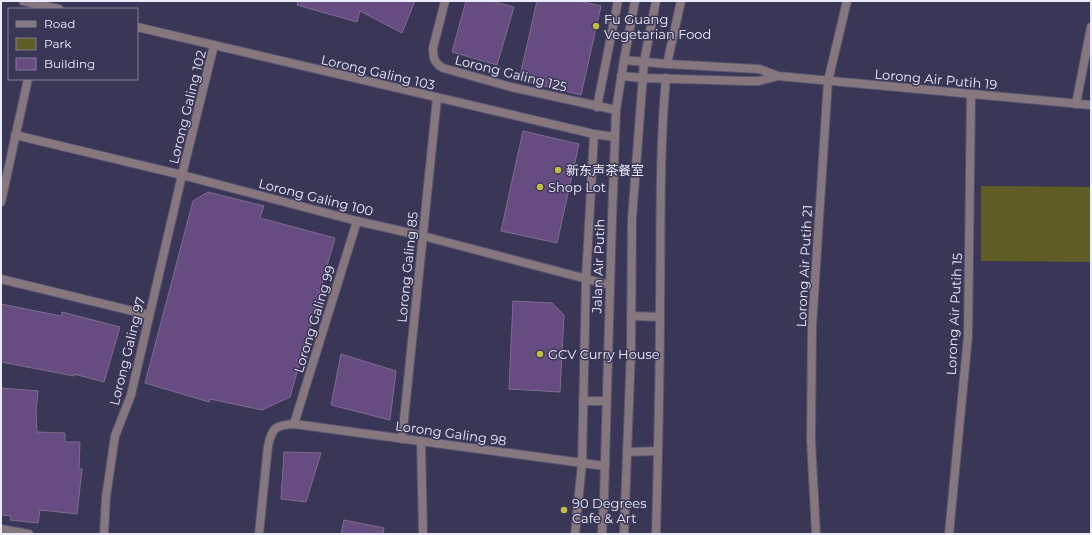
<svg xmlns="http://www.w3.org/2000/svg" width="1092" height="535" viewBox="0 0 1092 535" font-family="Montserrat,'Noto Sans SC',sans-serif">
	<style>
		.green { fill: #5f5d26 }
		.building { fill: #674c81; stroke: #7d6d8d }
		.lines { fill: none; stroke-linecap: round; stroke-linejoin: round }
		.minor-casing { stroke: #555470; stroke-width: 10 }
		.tertiary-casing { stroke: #555470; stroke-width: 10 }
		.minor { stroke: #86767e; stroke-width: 8 }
		.tertiary { stroke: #86767e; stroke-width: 8 }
		.poi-dot { fill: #c3bd3f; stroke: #393755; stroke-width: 1.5 }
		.labels { text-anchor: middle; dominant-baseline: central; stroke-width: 3; stroke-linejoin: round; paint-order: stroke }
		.poi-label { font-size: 13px; fill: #ebebfe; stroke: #393755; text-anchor: start }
		.street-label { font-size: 13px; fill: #ebebfe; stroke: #393755 }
	</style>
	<rect width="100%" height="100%" fill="#393755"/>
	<!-- green -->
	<path class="green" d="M 981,186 L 1091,187 L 1091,262 L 981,261 Z"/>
	<!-- building -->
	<g class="building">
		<path d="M 298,1 L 415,1 L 402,33 L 360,11 L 357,22 L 297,5 Z"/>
		<path d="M 466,1 L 491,1 L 514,7 L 497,65 L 452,52 Z"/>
		<path d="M 537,1 L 579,1 L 601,6 L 581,95 L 519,80 Z"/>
		<path d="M 523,131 L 579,144 L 557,243 L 501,231 Z"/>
		<path d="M 208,192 L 264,206 L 260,218 L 335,238 L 290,397 L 262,410 L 210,399 L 209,402 L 145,383 L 193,201 Z"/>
		<path d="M 513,301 L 552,303 L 564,315 L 560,392 L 509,389 Z"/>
		<path d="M 1,304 L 61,316 L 62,312 L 120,327 L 104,382 L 74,374 L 74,376 L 1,362 Z"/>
		<path d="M 341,354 L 396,371 L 390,420 L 331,405 Z"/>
		<path d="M 1,388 L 38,391 L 36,412 L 37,432 L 65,433 L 65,442 L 80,442 L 79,469 L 82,469 L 77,514 L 40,510 L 38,523 L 10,520 L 11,516 L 1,515 Z"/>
		<path d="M 284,452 L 321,453 L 306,502 L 281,499 Z"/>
		<path d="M 344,520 L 384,528 L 383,534 L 341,534 Z"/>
	</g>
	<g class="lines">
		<defs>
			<g id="minor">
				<path d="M 23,1 L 59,9"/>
				<path d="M 445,1 L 433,48 C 433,57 434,63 443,68 L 511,87 L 616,110"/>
				<path d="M 137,27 L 594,134 L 615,137"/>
				<path d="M 624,60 L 667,64 L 759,69 L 778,76 L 1091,105"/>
				<path d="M 667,64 L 681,1"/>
				<path d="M 621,76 L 643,78 L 745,81 L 759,81 L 778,76"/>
				<path d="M 1076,104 L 1091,27"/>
				<path d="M 597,107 L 618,1"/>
				<path d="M 15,135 L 182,175 L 357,221 L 423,236 L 610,285"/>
				<path d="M 1,202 L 28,79"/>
				<path d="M 1,279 L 149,315"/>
				<path d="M 631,316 L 660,317"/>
				<path d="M 583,401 L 606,401"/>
				<path d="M 294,424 L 357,221"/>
				<path d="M 402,439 L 437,98"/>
				<path d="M 421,441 L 423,534"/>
				<path d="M 627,452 L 658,451"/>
				<path d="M 1,529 L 29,534"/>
				<path d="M 104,534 L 106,497 L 115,436 L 131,395 L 182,175 L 214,45"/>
				<path d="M 259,534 L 268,446 C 272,428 275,425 294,424 L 605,466"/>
				<path d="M 575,534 L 582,463 L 586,279 L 594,134"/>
				<path d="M 656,534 C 658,458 660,381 660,305 C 661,229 659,153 666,78"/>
				<path d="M 816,534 L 811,440 L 812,327 L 828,81 L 847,1"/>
				<path d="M 949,534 L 968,336 L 971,94"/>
			</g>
			<g id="tertiary">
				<path d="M 602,534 L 604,497 L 612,219 L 616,110 L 624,60 L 635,1"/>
				<path d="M 624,534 L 631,350 L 632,219 L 644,62 L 656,1"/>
			</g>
		</defs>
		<!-- minor casing -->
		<use href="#minor" class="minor-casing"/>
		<!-- tertiary casing -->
		<use href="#tertiary" class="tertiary-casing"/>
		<!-- minor -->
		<use href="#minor" class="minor"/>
		<!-- tertiary -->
		<use href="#tertiary" class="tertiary"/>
	</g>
	<!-- markers -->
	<g class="poi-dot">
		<circle cx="596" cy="26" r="4"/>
		<circle cx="558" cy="170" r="4"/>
		<circle cx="540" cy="187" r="4"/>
		<circle cx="540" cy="354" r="4"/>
		<circle cx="564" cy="510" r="4"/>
	</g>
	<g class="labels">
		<!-- poi labels -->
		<g class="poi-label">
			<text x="604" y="19">Fu Guang<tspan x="604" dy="15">Vegetarian Food</tspan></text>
			<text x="566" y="170">新东声茶餐室</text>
			<text x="548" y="187">Shop Lot</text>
			<text x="548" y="354">GCV Curry House</text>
			<text x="572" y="503">90 Degrees<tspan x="572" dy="15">Cafe &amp; Art</tspan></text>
		</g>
		<!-- street labels -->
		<g class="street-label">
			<text transform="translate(378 72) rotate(13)">Lorong Galing 103</text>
			<text transform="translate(511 73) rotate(14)">Lorong Galing 125</text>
			<text transform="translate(936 79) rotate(5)">Lorong Air Putih 19</text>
			<text transform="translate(187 107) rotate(-76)">Lorong Galing 102</text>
			<text transform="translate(316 197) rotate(14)">Lorong Galing 100</text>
			<text transform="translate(598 266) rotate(-88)">Jalan Air Putih</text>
			<text transform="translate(804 266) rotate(-87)">Lorong Air Putih 21</text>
			<text transform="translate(407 267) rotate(-84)">Lorong Galing 85</text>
			<text transform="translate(954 314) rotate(-87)">Lorong Air Putih 15</text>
			<text transform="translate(314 319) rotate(-73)">Lorong Galing 99</text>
			<text transform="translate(127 351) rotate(-76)">Lorong Galing 97</text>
			<text transform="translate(451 433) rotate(8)">Lorong Galing 98</text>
		</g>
	</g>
	<!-- border -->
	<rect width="1092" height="535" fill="none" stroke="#ebebfe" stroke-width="4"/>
	<!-- legend -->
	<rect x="8" y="8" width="130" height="72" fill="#393755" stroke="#807f99"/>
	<rect x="16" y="21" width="20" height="6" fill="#86767e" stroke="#807f99"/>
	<text x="44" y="28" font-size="12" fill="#ebebfe">Road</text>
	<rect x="16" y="38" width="20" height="12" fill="#5f5d26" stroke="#807f99"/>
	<text x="44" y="48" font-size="12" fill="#ebebfe">Park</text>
	<rect x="16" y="58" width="20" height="12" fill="#674c81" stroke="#807f99"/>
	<text x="44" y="68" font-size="12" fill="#ebebfe">Building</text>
</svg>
